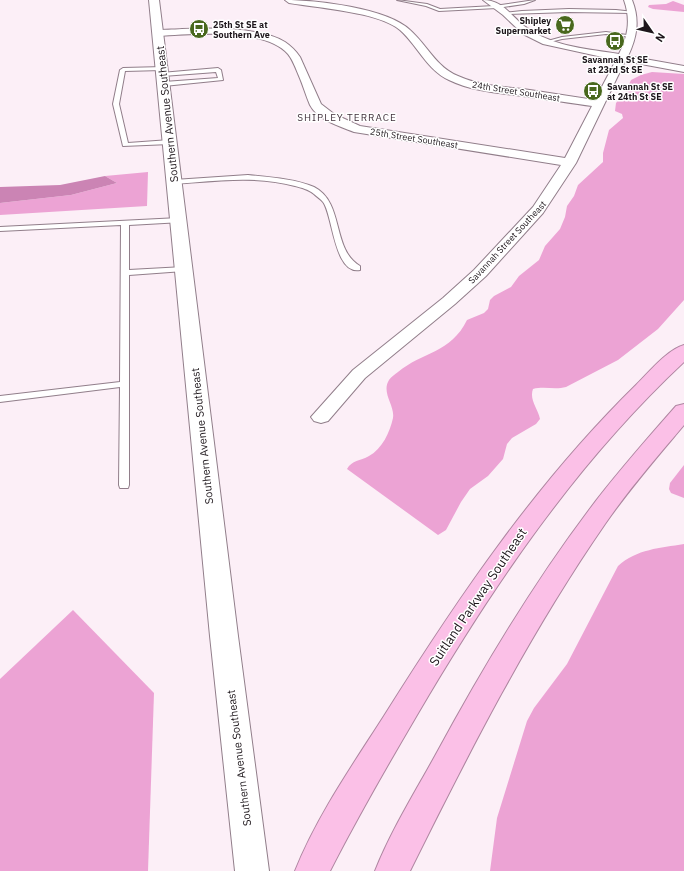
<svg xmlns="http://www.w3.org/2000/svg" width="684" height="871" viewBox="0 0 684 871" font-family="'IBM Plex Sans',sans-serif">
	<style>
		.forest { fill: #eca3d4 }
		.water { fill: #cb84b4 }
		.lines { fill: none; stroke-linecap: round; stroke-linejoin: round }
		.lane-casing { stroke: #917e8a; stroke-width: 2 }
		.street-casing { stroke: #917e8a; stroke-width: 2 }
		.secondary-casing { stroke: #917e8a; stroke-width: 2 }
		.highway-casing { stroke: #ae85a0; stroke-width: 2 }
		.lane { fill: #fff; fill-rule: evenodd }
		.street { fill: #fff; fill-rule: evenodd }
		.secondary { fill: #fff; fill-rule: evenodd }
		.highway { fill: #fbc0e7; fill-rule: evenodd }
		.labels { text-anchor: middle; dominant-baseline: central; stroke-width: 3; stroke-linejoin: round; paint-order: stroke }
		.far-poi-label { font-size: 9px; font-weight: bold; fill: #1e171c; stroke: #fff; text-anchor: start }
		.far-street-label { font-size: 9px; fill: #1e171c; stroke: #fff }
		.far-neighbourhood-label { font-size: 10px; letter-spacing: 1px; fill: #40303b; stroke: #fff }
		.street-label { font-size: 11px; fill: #1e171c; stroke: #fff }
		.near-street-label { font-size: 13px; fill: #1e171c; stroke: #fff }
	</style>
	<rect width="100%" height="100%" fill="#fceff7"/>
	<!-- forest -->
	<g class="forest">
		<path d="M 673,1 L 684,5 L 684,12 L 653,9 L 648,7 L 649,5 L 666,4 Z"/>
		<path d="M 652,72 L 684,74 L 684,300 L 658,329 L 618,360 L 566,387 C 555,390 544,386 533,389 C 529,400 538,408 540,419 L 536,424 L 512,438 L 507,444 L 503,459 L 488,476 L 470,489 L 461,502 L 446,530 L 438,535 L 347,469 C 352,460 360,461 369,456 C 382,449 390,432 393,418 C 395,405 381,393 389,380 C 391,377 395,374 398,372 C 422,352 451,353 467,320 L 484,313 L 488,309 L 490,300 L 494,296 L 511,287 L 519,276 L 539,260 L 545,246 L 560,229 L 565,217 L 567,206 L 574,196 L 578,185 L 603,162 L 603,153 L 609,130 L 623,118 L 622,114 L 615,111 L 616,103 L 625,93 L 631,80 L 641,75 Z"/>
		<path d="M 148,172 L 147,206 L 0,215 L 0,203 L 71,195 L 117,183 L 105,176 Z"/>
		<path d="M 684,465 L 684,498 L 671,493 L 669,489 L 670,483 Z"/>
		<path d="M 684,544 L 684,871 L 490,871 L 497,818 L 527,721 L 534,708 L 567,664 L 618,566 C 637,549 660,548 684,544 Z"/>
		<path d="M 73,610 L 154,693 L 148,871 L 0,871 L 0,679 Z"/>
	</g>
	<!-- water -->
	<path class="water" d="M 105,176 L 117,183 L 71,195 L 0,203 L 0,187 L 60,185 Z"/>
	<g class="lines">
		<defs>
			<g id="lane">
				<path d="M 397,0 L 427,4 L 440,9 L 494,6 L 535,0 L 524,4 L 497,8 L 439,11 L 426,6 Z"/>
				<path d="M 569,9 L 616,10 L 634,12 L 632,13 L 569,12 L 506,14 L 504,13 L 522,11 Z"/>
				<path d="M 606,32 L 634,36 L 632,37 L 606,34 L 562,39 L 546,43 L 544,42 L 562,37 Z"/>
				<path d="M 164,67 L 165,68 L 162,70 L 125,71 L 119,104 L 128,143 L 170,140 L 173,142 L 170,144 L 123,146 L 113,104 L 120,70 L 123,68 Z"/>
				<path d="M 218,68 L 221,70 L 223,80 L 164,86 L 161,84 L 164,82 L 218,78 L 216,72 L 163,76 L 161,75 L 161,73 Z"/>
				<path d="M 248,175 C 267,177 296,179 314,187 C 345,203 331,249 360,266 L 360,270 C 334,275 333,215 323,202 C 321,199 317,197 314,194 C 308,189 302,188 295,186 C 255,175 214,181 174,184 L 171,182 L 174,180 Z"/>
				<path d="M 179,218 L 183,220 L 182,222 L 129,225 L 129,270 L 184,267 L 188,269 L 184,271 L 129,275 L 129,485 L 128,488 L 120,488 L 119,485 L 120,387 L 0,402 L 0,396 L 120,382 L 121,225 L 0,231 L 0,227 Z"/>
			</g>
			<path id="street" d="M 285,0 C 316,0 387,8 410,30 C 427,45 436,67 458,76 C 478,85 501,87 523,89 C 547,93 571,96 595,100 L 616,60 L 543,44 L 523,34 L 503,15 L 483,0 C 505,0 513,20 530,30 C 556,47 589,49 619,54 C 628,36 631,20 624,0 L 632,0 C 640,20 637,37 628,56 L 684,66 L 684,72 L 625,61 L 576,163 L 543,213 L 486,276 L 455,304 L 365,378 L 328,421 L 321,423 L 314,421 L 311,417 L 353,370 L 443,298 L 474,270 L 533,207 L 561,165 L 354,132 C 339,126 318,120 310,105 C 306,96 303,85 299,76 C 296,69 293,60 288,54 C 265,27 191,34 158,36 L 155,35 L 153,33 L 155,31 C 163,29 173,30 182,29 C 211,28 260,27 285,42 C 291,46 296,51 300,57 L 321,104 L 334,114 L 360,126 L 565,158 L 592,106 C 569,103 546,99 523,96 C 499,93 471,91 449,80 C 427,70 418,46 400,30 C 379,12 318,8 289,3 Z"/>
			<path id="secondary" d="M 149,0 L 159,0 L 238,636 L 269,871 L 235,871 L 210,636 Z"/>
			<g id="highway">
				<path d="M 684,345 L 684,362 C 575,464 492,587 417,715 C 387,766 357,818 330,871 L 295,871 C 317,816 352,766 384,716 C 458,598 536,483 636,385 C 648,373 668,349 684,345 Z"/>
				<path d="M 684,404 L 684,425 C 657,457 629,489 605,524 C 529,634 469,752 410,871 L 375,871 C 391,831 414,794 435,756 C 481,671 531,587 589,510 C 616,474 646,440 676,406 Z"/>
			</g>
		</defs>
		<!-- lane casing -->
		<use href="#lane" class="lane-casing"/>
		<!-- street casing -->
		<use href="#street" class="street-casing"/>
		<!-- secondary casing -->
		<use href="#secondary" class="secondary-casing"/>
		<!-- highway casing -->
		<use href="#highway" class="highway-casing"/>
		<!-- lane -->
		<use href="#lane" class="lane"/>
		<!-- street -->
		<use href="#street" class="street"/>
		<!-- secondary -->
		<use href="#secondary" class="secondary"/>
		<!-- highway -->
		<use href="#highway" class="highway"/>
	</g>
	<!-- icons -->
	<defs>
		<symbol id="supermarket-disc" viewBox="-11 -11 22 22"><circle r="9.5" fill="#49681d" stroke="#fff"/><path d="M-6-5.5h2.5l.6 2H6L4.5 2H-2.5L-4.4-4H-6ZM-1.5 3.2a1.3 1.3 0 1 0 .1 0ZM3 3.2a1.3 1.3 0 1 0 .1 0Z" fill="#fff"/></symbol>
		<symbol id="bus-disc" viewBox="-11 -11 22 22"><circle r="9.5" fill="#49681d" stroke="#fff"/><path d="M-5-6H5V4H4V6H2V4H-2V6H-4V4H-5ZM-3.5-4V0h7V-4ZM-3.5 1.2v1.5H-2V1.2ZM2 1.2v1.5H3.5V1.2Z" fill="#fff"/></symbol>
	</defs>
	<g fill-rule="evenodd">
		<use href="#supermarket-disc" x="554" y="14" width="22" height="22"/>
		<use href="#bus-disc" x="188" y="18" width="22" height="22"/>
		<use href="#bus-disc" x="604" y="30" width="22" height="22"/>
		<use href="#bus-disc" x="582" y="80" width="22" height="22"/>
	</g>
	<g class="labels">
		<!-- far-poi labels -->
		<g class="far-poi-label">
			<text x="551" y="20" text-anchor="end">Shipley<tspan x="551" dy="10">Supermarket</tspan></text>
			<text x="213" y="24">25th St SE at<tspan x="213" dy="10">Southern Ave</tspan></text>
			<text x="615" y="59" text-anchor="middle">Savannah St SE<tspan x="615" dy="10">at 23rd St SE</tspan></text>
			<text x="607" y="86">Savannah St SE<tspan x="607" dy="10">at 24th St SE</tspan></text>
		</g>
		<!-- far-street labels -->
		<g class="far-street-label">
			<text transform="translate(516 91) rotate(9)">24th Street Southeast</text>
			<text transform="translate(414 138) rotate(9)">25th Street Southeast</text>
			<text transform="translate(507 242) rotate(-47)">Savannah Street Southeast</text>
		</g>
		<!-- far-neighbourhood labels -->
		<g class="far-neighbourhood-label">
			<text x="347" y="117">SHIPLEY TERRACE</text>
		</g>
		<!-- street labels -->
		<g class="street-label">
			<text transform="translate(167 114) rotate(-96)">Southern Avenue Southeast</text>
			<text transform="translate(202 436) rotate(-96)">Southern Avenue Southeast</text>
			<text transform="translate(239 758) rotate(-97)">Southern Avenue Southeast</text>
		</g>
		<!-- near-street labels -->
		<g class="near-street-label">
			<text transform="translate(478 597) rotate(-56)">Suitland Parkway Southeast</text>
		</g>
	</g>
	<!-- north arrow -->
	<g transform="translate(652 32) rotate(124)" stroke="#ffffff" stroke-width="3" paint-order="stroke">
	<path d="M0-3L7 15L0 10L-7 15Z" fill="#1e171c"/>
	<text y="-6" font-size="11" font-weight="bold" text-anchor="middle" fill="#1e171c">N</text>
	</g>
</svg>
